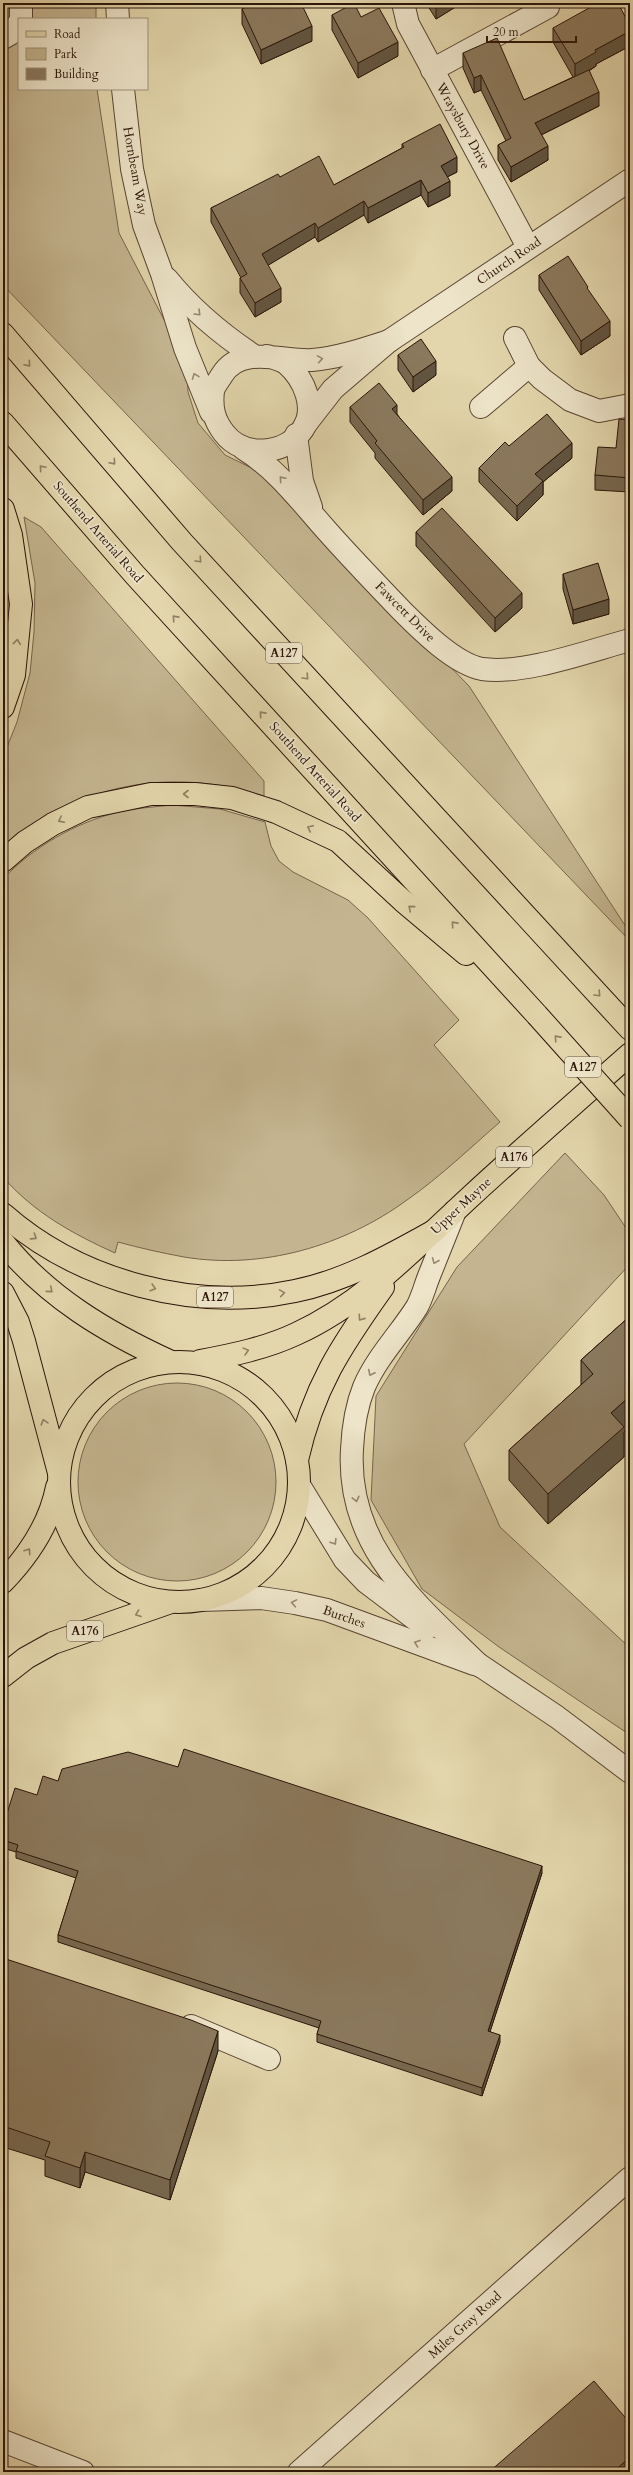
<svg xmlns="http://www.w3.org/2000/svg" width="633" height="2475" viewBox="0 0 633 2475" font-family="Cardo,serif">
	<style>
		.green { fill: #c4b590; stroke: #78644c }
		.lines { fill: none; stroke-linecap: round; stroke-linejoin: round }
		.minor-casing { stroke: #594431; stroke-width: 24 }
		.major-casing { stroke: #2b1408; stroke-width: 24 }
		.highway-casing { stroke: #2b1408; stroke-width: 24 }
		.minor { stroke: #ede4c9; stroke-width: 22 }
		.major { stroke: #e3d6ac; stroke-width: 22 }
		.highway { stroke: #e3d6ac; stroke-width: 22 }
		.highway-bridge-casing { stroke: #2b1408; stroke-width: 24; stroke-linecap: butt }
		.highway-bridge { stroke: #e3d6ac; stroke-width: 22 }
		.wall { fill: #786850; stroke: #2b1408 }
		.shaded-wall { fill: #615541; stroke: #2b1408 }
		.building { fill: #8b795d; stroke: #2b1408 }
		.oneway { stroke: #968672 }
		.oneway2 { stroke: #907f62 }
		.labels { text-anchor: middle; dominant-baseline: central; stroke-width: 3.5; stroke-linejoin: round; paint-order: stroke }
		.shield { fill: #ede4c9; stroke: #655242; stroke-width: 1 }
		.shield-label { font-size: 12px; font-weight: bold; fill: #2b1408 }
		.street-label { font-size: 13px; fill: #2b1408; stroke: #ede4c9 }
	</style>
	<rect width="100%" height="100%" fill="#e3d6ac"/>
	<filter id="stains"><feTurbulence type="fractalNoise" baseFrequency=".005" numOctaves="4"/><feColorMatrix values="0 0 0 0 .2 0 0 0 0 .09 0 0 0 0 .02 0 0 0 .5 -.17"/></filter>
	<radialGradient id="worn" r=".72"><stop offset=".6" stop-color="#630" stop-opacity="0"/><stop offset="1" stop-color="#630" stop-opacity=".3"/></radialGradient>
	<!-- green -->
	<g class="green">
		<path d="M 3,3 L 96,3 L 96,19 L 19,19 L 19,89 L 97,89 L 119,233 L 187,364 L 188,392 L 198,423 L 225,455 L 274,479 L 343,556 L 469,686 L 630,933 L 630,941 L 3,285 Z"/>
		<path d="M 24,517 L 41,527 L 264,781 L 264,796 C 168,766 81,784 3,846 L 3,757 L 17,722 L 30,673 L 34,632 L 35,583 Z"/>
		<path d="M 172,805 L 220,809 L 265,822 L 271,846 L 279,861 L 293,872 L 348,900 L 368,918 L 459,1020 L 434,1045 L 500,1122 C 470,1148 440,1177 407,1200 C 344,1246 262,1270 184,1257 C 162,1253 140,1248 118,1242 L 115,1253 C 73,1234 33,1212 3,1177 L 3,879 C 33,847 75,823 118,812 C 135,808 155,807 172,805 Z"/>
		<path d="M 565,1153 L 604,1195 L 630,1234 L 630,1264 L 464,1444 L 500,1527 L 630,1648 L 630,1735 L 499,1647 L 422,1589 L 371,1500 L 376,1396 L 457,1267 Z"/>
		<circle cx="177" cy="1482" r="99"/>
	</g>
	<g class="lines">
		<defs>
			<g id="minor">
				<path d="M 117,3 L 118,19"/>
				<path d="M 403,3 L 408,24 L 528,247"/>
				<path d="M 21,19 L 21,3"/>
				<path d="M 3,38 L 10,34 L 19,23"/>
				<path d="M 432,70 L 548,7"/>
				<path d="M 123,89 L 132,169 L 144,225 L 162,274 L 185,348 L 211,412"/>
				<path d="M 167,279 C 192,310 221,334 254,356"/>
				<path d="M 515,338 L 529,366 L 542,379 L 570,400 L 599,411 L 630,405"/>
				<path d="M 267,356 C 273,358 282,360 287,364 C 304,379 317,408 303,429 C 285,456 243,458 224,433 C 214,420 211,408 213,391 C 214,386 219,380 222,375 C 241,344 283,362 312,360 C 338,358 364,349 389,341"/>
				<path d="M 481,407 L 529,366"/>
				<path d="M 305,425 L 333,389 L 389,341 L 630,180"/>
				<path d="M 296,435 L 302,481 L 311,507"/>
				<path d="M 244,449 C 278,470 301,502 328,532 C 352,559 377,585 402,611 C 421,630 455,664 482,669 C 525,675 588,651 630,640"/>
				<path d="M 455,1211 C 446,1233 438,1254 429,1276 C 425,1286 422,1298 417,1307 C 400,1334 377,1357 364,1387 C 356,1407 353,1428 352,1449 C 346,1548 416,1603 480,1666"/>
				<path d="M 299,1485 L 345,1560 L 366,1582 L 427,1628"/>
				<path d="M 201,1600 L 261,1598 L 295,1603 L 327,1610 L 474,1664"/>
				<path d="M 469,1658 L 557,1717 L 630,1772"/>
				<path d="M 191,2026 L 269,2059"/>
				<path d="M 3,2441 L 83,2472"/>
				<path d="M 299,2472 L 630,2178"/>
			</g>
			<g id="major">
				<path d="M 200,1361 C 233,1355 266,1348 296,1334 C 364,1303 415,1248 469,1198 C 522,1149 576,1102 630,1054"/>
				<circle cx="179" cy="1482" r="120"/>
				<path d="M 297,1460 C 313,1388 341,1346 383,1287"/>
				<path d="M 3,1582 C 28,1556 50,1523 57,1487"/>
				<path d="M 3,1676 L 26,1658 L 53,1643 L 171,1602"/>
			</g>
			<g id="highway">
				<path d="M 3,334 L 182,542 L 630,1029"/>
				<path d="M 3,423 L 135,575 L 537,1015"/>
				<path d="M 3,509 L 11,535 L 21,604 L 14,675 L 3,707"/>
				<path d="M 3,861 L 25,842 L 53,824 L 88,807 L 151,794 L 195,794 L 232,798 L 276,812 L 338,841 L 403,901 L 466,954"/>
				<path d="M 3,1214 C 80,1282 195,1312 295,1291 C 345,1281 391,1255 434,1231"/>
				<path d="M 3,1242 C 47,1297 106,1332 169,1361"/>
				<path d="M 3,1293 L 18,1322 L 24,1341 L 59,1473"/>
			</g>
		</defs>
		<!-- minor casing -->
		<use href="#minor" class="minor-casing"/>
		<!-- major casing -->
		<use href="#major" class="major-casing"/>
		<!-- highway casing -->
		<use href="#highway" class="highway-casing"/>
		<!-- minor -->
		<use href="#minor" class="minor"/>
		<!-- major -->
		<use href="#major" class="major"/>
		<!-- highway -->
		<use href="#highway" class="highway"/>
		<defs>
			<path id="highway-bridge" d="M 537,1015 L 630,1119"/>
		</defs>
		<!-- highway-bridge casing -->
		<use href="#highway-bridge" class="highway-bridge-casing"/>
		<!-- highway-bridge -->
		<use href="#highway-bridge" class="highway-bridge"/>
	</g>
	<!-- wall -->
	<g class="wall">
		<path d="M 426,3 L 462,3 L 436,19 Z"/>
		<path d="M 242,9 L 312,41 L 261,64 L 242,24 Z"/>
		<path d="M 332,15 L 361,17 L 398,56 L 358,78 L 332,30 Z"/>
		<path d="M 630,26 L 630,46 L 596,64 L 596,66 L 589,71 L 599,106 L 541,135 L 548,160 L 511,182 L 498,160 L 498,145 L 506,141 L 481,90 L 474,93 L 463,68 L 463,53 L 524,100 L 573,77 L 553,42 L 553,28 Z"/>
		<path d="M 402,144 L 457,172 L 447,177 L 450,196 L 428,207 L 421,195 L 368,223 L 364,215 L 318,242 L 315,237 L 268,265 L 281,302 L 255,317 L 240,293 L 240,278 L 241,278 L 211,222 L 211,208 L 280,177 L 334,185 L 402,148 Z"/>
		<path d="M 539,275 L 588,291 L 610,336 L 581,355 L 539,290 Z"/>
		<path d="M 398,355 L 436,375 L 413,392 L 398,370 Z"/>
		<path d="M 350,407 L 397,414 L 452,491 L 423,515 L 375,458 L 375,453 L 350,422 Z"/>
		<path d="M 630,420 L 630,492 L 595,490 L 595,475 L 616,448 Z"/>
		<path d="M 509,446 L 572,458 L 543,482 L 543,495 L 517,521 L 479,482 L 479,468 Z"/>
		<path d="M 416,532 L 522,608 L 495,632 L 416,546 Z"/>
		<path d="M 563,574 L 609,614 L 573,624 L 563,589 Z"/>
		<path d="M 630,1316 L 630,1426 L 624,1432 L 624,1457 L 548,1524 L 509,1480 L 509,1450 L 581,1385 L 581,1360 Z"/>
		<path d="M 178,1767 L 542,1873 L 490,2031 L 500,2042 L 482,2096 L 317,2042 L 317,2034 L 319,2028 L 58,1942 L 58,1935 L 76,1878 L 16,1858 L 16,1852 L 3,1848 L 3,1826 L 37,1795 L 58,1781 Z"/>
		<path d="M 3,1958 L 218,2051 L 170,2200 L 85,2172 L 80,2188 L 45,2176 L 45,2160 L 3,2147 Z"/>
	</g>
	<!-- shaded-wall -->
	<g class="shaded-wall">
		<path d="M 439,3 L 462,3 L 436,19 L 436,5 Z"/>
		<path d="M 312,26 L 312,41 L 261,64 L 261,50 Z"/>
		<path d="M 630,31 L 630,46 L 596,64 L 596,66 L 575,79 L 575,64 L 595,50 Z"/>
		<path d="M 398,42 L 398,56 L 358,78 L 358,63 Z"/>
		<path d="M 481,75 L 481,90 L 474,93 L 474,78 Z"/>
		<path d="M 599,92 L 599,106 L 535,138 L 535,123 Z"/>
		<path d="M 548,146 L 548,160 L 511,182 L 511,167 Z"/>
		<path d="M 457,157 L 457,172 L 441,180 L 441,166 Z"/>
		<path d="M 421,180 L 421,195 L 368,223 L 368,208 Z"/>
		<path d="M 450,181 L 450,196 L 428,207 L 428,193 Z"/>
		<path d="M 364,201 L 364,215 L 318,242 L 318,228 Z"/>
		<path d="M 315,223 L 315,237 L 262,269 L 262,254 Z"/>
		<path d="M 281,288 L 281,302 L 255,317 L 255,303 Z"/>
		<path d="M 610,321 L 610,336 L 581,355 L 581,341 Z"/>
		<path d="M 436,361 L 436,375 L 413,392 L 413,377 Z"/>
		<path d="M 397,405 L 397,419 L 392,409 Z"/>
		<path d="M 572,443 L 572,458 L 543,482 L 543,495 L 517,521 L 517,506 L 535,474 Z"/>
		<path d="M 452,477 L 452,491 L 423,515 L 423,500 Z"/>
		<path d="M 522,593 L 522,608 L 495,632 L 495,618 Z"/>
		<path d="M 609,599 L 609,614 L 573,624 L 573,610 Z"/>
		<path d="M 630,1396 L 630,1426 L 624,1432 L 624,1457 L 548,1524 L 548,1494 L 611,1413 Z"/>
		<path d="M 542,1866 L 542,1873 L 488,2038 L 488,2031 Z"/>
		<path d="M 218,2031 L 218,2051 L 170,2200 L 170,2180 Z"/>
		<path d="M 500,2035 L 500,2042 L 482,2096 L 482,2088 Z"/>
		<path d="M 85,2152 L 85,2172 L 80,2188 L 80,2168 Z"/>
		<path d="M 630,2457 L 630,2472 L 613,2472 Z"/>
	</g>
	<!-- building -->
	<g class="building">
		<path d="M 256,3 L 301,3 L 312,26 L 261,50 L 242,9 Z"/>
		<path d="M 354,3 L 361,17 L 379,8 L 398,42 L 358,63 L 332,15 Z"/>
		<path d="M 598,3 L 618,3 L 630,26 L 630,31 L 595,50 L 596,52 L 575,64 L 553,28 Z"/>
		<path d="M 497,38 L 524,100 L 589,70 L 599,92 L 535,123 L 548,146 L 511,167 L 498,145 L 511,138 L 481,75 L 474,78 L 463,53 Z"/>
		<path d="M 440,124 L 457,157 L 441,166 L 450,181 L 428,193 L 421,180 L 368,208 L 364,201 L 318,228 L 315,223 L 262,254 L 281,288 L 255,303 L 240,278 L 247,274 L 211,208 L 278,174 L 280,177 L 319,156 L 334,185 L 404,147 L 402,144 Z"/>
		<path d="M 568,256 L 588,287 L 587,288 L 610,321 L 581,341 L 539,275 Z"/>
		<path d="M 421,339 L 436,361 L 413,377 L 398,355 Z"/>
		<path d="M 379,383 L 397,405 L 392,409 L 452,477 L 423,500 L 375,443 L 377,441 L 350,407 Z"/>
		<path d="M 547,414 L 572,443 L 535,474 L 543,481 L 517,506 L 479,468 L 505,442 L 509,446 Z"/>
		<path d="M 619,419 L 630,420 L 630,478 L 595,475 L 598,447 L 616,448 Z"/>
		<path d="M 442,508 L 522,593 L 495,618 L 416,532 Z"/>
		<path d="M 598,563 L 609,599 L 573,610 L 563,574 Z"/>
		<path d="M 630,1316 L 630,1396 L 611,1413 L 624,1427 L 548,1494 L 509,1450 L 593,1374 L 581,1360 Z"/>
		<path d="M 184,1749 L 542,1866 L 488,2031 L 500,2035 L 482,2088 L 317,2034 L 321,2021 L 58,1935 L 78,1871 L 16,1851 L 18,1845 L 3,1840 L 3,1826 L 15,1788 L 37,1795 L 43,1776 L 58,1781 L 62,1769 L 128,1752 L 178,1767 Z"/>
		<path d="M 3,1958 L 191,2020 L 218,2031 L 170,2180 L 85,2152 L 80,2168 L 45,2156 L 50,2142 L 3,2126 Z"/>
		<path d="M 594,2381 L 630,2423 L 630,2457 L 613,2472 L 489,2472 Z"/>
	</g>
	<!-- one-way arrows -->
	<defs><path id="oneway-chevron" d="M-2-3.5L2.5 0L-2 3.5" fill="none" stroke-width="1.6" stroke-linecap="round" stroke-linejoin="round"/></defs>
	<g class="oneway">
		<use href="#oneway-chevron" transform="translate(198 313) rotate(45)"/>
		<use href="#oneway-chevron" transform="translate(320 359) rotate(-9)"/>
		<use href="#oneway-chevron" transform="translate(195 376) rotate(-111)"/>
		<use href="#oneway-chevron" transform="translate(282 479) rotate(-131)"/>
		<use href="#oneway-chevron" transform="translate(435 1261) rotate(112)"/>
		<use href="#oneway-chevron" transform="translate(371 1373) rotate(117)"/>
		<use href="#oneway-chevron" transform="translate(356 1499) rotate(76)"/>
		<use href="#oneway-chevron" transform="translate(334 1542) rotate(58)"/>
		<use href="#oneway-chevron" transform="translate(294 1603) rotate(-170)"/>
		<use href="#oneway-chevron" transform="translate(417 1643) rotate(-160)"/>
	</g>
	<g class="oneway2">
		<use href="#oneway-chevron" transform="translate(28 364) rotate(49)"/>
		<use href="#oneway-chevron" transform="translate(113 462) rotate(49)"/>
		<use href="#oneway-chevron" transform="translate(42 468) rotate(-131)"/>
		<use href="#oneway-chevron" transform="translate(199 560) rotate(47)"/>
		<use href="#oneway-chevron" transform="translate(175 618) rotate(-132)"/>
		<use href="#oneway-chevron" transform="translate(17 642) rotate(-84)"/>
		<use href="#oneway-chevron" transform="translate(306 677) rotate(47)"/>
		<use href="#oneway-chevron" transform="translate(262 714) rotate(-132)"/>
		<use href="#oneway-chevron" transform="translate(186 794) rotate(180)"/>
		<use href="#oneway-chevron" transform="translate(61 820) rotate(154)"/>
		<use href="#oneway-chevron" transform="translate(310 828) rotate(-155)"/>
		<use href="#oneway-chevron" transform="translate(411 908) rotate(-140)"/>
		<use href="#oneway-chevron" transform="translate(454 924) rotate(-132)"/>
		<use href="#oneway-chevron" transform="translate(598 994) rotate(47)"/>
		<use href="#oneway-chevron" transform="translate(557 1038) rotate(-132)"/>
		<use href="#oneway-chevron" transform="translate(34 1237) rotate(33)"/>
		<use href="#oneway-chevron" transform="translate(153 1288) rotate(16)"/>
		<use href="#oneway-chevron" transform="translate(50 1290) rotate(41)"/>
		<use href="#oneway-chevron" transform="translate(282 1293) rotate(-9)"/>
		<use href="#oneway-chevron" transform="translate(361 1318) rotate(125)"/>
		<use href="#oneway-chevron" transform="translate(246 1351) rotate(-15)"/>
		<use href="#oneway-chevron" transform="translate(44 1422) rotate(-106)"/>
		<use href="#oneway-chevron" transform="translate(28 1551) rotate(-56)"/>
		<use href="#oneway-chevron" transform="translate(138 1614) rotate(160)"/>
	</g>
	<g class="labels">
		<!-- shield labels -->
		<g class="shield">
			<rect x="266" y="643" width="36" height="20" rx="3"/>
			<rect x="565" y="1057" width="36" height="20" rx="3"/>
			<rect x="496" y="1147" width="36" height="20" rx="3"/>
			<rect x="197" y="1287" width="36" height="20" rx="3"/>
			<rect x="67" y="1621" width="36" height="20" rx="3"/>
		</g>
		<g class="shield-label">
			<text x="284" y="653">A127</text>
			<text x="583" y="1067">A127</text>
			<text x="514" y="1157">A176</text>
			<text x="215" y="1297">A127</text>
			<text x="85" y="1631">A176</text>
		</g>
		<!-- street labels -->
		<g class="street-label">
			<text transform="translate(463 126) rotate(61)">Wraysbury Drive</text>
			<text transform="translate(135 171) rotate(80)">Hornbeam Way</text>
			<text transform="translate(509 261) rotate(-34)">Church Road</text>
			<text transform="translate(98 532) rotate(49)">Southend Arterial Road</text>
			<text transform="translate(405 612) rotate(45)">Fawcett Drive</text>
			<text transform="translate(315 772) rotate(48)">Southend Arterial Road</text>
			<text transform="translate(461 1206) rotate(-43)">Upper Mayne</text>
			<text transform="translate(344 1617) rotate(19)">Burches</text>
			<text transform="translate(465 2325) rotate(-42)">Miles Gray Road</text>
		</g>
	</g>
	<!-- margin -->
	<rect width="633" height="2475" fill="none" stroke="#e3d6ac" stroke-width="16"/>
	<rect x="4" y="4" width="625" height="2467" fill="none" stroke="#2b1408" stroke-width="2"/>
	<rect x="8" y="8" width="617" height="2459" fill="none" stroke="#2b1408"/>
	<!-- legend -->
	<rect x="18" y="18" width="130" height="72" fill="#ede4c9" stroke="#9f917c"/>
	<rect x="26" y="31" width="20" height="6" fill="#e3d6ac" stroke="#9f917c"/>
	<text x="54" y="38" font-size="12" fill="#2b1408">Road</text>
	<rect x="26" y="48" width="20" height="12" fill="#c4b590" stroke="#9f917c"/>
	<text x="54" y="58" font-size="12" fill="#2b1408">Park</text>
	<rect x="26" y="68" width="20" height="12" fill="#8b795d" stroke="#9f917c"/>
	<text x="54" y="78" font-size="12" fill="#2b1408">Building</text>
	<!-- scale -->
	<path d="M487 36v6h89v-6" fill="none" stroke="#2b1408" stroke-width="2"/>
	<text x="493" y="36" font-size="12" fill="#2b1408" stroke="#ede4c9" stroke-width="3" paint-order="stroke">20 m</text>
	<rect width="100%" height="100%" filter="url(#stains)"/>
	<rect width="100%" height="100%" fill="url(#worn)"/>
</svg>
